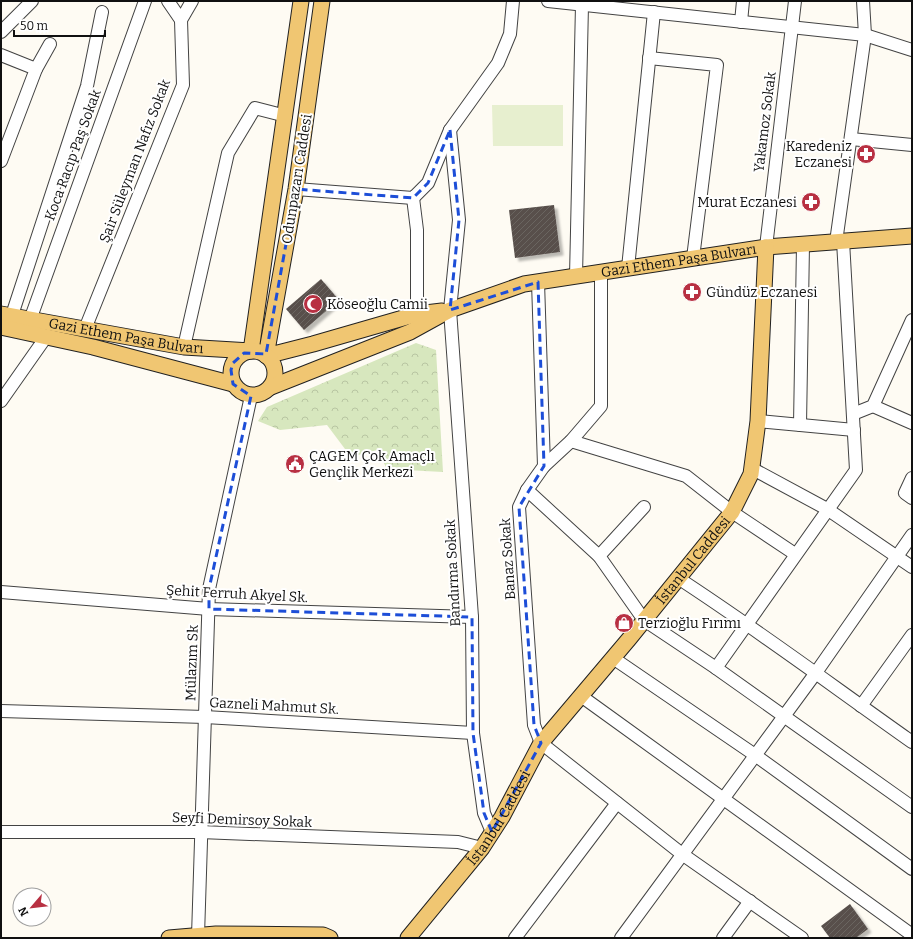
<svg xmlns="http://www.w3.org/2000/svg" width="913" height="939" viewBox="0 0 913 939" font-family="Bitter,serif">
	<style>
		.park { fill: url(#park-crowns) }
		.pitch { fill: #e7efcf }
		.building { fill: url(#building-hatch); filter: url(#shadow) }
		.lines { fill: none; stroke-linecap: round; stroke-linejoin: round }
		.minor-casing { stroke: #434343; stroke-width: 14 }
		.major-casing { stroke: #212121; stroke-width: 17 }
		.minor { stroke: #fff; stroke-width: 12 }
		.major { stroke: #f0c672; stroke-width: 15 }
		.marked { fill: none; stroke: #1d4ed8; stroke-width: 3; stroke-dasharray: 8 5; stroke-linejoin: round }
		.labels { text-anchor: middle; dominant-baseline: central; stroke-width: 4; stroke-linejoin: round; paint-order: stroke }
		.street-label { font-size: 14px; fill: #101010; stroke: #fff }
		.poi-label { font-size: 14px; fill: #101010; stroke: #fff; text-anchor: start }
	</style>
	<defs>
		<pattern id="park-crowns" width="20" height="18" patternUnits="userSpaceOnUse"><rect width="20" height="18" fill="#d7e7be"/><path d="M2 6a3 3 0 1 1 6 0M12 15a3 3 0 1 1 6 0" fill="none" stroke="#b8c5a2"/></pattern>
		<pattern id="building-hatch" width="6" height="6" patternUnits="userSpaceOnUse"><rect width="6" height="6" fill="#58504c"/><path d="M-1 1l2-2M0 6l6-6M5 7l2-2" fill="none" stroke="#6b6561"/></pattern>
		<filter id="shadow"><feDropShadow dx="3.5" dy="3.5" stdDeviation="1" flood-color="#0004"/></filter>
	</defs>
	<rect width="100%" height="100%" fill="#fefbf3"/>
	<!-- park -->
	<path class="park" d="M 416,343 L 436,350 L 443,472 L 387,469 L 377,450 L 351,457 L 327,425 L 280,430 L 258,421 L 267,407 Z"/>
	<!-- pitch -->
	<path class="pitch" d="M 492,105 L 563,105 L 563,146 L 493,146 Z"/>
	<!-- building -->
	<g class="building">
		<path d="M 554,205 L 560,252 L 515,258 L 509,210 Z"/>
		<path d="M 321,279 L 339,300 L 304,330 L 286,309 Z"/>
		<path d="M 850,904 L 868,929 L 856,938 L 830,938 L 821,926 Z"/>
	</g>
	<g class="lines">
		<defs>
			<g id="minor">
				<path d="M 168,1 L 181,20"/>
				<path d="M 548,1 L 865,35 L 912,50"/>
				<path d="M 741,22 L 743,1"/>
				<path d="M 1,32 L 32,1"/>
				<path d="M 1,55 L 36,69 L 1,161"/>
				<path d="M 649,58 L 717,65 L 693,258"/>
				<path d="M 36,69 L 50,44"/>
				<path d="M 450,130 L 459,220 L 450,310 L 472,617 L 473,733 L 484,813 L 492,832"/>
				<path d="M 851,139 L 912,145"/>
				<path d="M 296,189 L 413,198 L 428,183 L 450,130 L 498,63 L 510,34 L 513,1"/>
				<path d="M 413,198 L 417,230 L 417,314"/>
				<path d="M 836,242 L 865,35 L 863,1"/>
				<path d="M 766,247 L 795,1"/>
				<path d="M 628,268 L 654,12"/>
				<path d="M 576,276 L 582,5"/>
				<path d="M 538,282 L 544,466 L 527,490 L 519,507 L 534,725 L 541,743 L 682,854 L 802,938"/>
				<path d="M 12,315 L 87,86 L 102,12"/>
				<path d="M 30,320 L 145,1"/>
				<path d="M 85,329 L 183,85 L 181,20 L 192,1"/>
				<path d="M 184,347 L 228,153 L 255,108 L 286,116"/>
				<path d="M 1,401 L 46,337"/>
				<path d="M 873,406 L 912,423"/>
				<path d="M 853,414 L 873,406 L 912,320"/>
				<path d="M 758,421 L 854,430"/>
				<path d="M 800,425 L 803,245"/>
				<path d="M 571,441 L 686,476 L 732,512 L 795,554"/>
				<path d="M 544,466 L 571,441 L 601,406 L 601,272"/>
				<path d="M 751,468 L 827,509 L 912,567"/>
				<path d="M 912,478 L 905,493 L 912,498"/>
				<path d="M 527,490 L 599,556 L 644,620 L 716,668 L 912,807"/>
				<path d="M 599,556 L 644,507"/>
				<path d="M 678,578 C 758,630 834,687 912,742"/>
				<path d="M 1,592 L 209,609 L 472,617"/>
				<path d="M 613,658 L 755,755 L 912,869"/>
				<path d="M 716,668 L 856,470 L 843,241"/>
				<path d="M 581,696 L 912,935"/>
				<path d="M 861,706 L 912,635"/>
				<path d="M 1,711 L 205,717 L 473,733"/>
				<path d="M 1,832 L 200,832 L 458,842 L 482,848"/>
				<path d="M 198,936 L 209,589 L 251,396"/>
				<path d="M 515,938 L 617,803"/>
				<path d="M 621,938 L 815,674 L 912,535"/>
				<path d="M 723,938 L 750,901"/>
			</g>
			<g id="major">
				<path d="M 322,1 L 296,189 L 266,356 L 313,344 L 417,314 L 442,311"/>
				<path id="s1" d="M 1,314 L 184,347 L 251,351 L 301,1"/>
				<path d="M 1,327 L 93,347 L 233,384"/>
				<circle cx="253" cy="373" r="22"/>
				<path id="s2" d="M 271,387 L 410,332 L 450,310 L 524,284 L 766,247 L 912,236"/>
				<path d="M 169,938 L 216,934 L 323,935 L 330,938"/>
				<path id="s3" d="M 408,938 L 482,848 L 502,817 L 541,743 L 629,639 L 732,512 L 751,474 L 758,421 L 766,247"/>
			</g>
		</defs>
		<!-- minor casing -->
		<use href="#minor" class="minor-casing"/>
		<!-- major casing -->
		<use href="#major" class="major-casing"/>
		<!-- minor -->
		<use href="#minor" class="minor"/>
		<!-- major -->
		<use href="#major" class="major"/>
	</g>
	<!-- marked area -->
	<path class="marked" d="M 450,130 L 459,220 L 450,310 L 538,282 L 544,466 L 519,507 L 534,725 L 541,743 L 492,832 L 484,813 L 473,733 L 472,617 L 209,609 L 209,589 L 251,396 L 233,384 L 231,370 L 233,363 L 244,353 L 266,354 L 296,189 L 413,198 L 428,183 Z"/>
	<!-- icons -->
	<defs>
		<symbol id="pharmacy-disc" viewBox="-11 -11 22 22"><circle r="9.5" fill="#b83042" stroke="#fff"/><path d="M-2-6h4v4h4v4h-4v4h-4v-4h-4v-4h4Z" fill="#fff"/></symbol>
		<symbol id="mosque-disc" viewBox="-11 -11 22 22"><circle r="9.5" fill="#b83042" stroke="#fff"/><path d="M3.5-4.9A6 6 0 1 0 3.5 4.9A5 5 0 1 1 3.5-4.9Z" fill="#fff"/></symbol>
		<symbol id="civic-disc" viewBox="-11 -11 22 22"><circle r="9.5" fill="#b83042" stroke="#fff"/><path d="M-.6-6.5H3V-4.5H.6V-3L4-1V1h2V6H-6V1h2V-1L-.6-3ZM-1.2 2.5V6h2.4V2.5Z" fill="#fff"/></symbol>
		<symbol id="shop-disc" viewBox="-11 -11 22 22"><circle r="9.5" fill="#b83042" stroke="#fff"/><path d="M-5-2.5h2.3a2.7 3.5 0 0 1 5.4 0H5L5.5 6h-11ZM-1.5-2.5h3a1.5 2.3 0 0 0-3 0Z" fill="#fff"/></symbol>
	</defs>
	<g fill-rule="evenodd">
		<use href="#pharmacy-disc" x="855" y="143" width="22" height="22"/>
		<use href="#pharmacy-disc" x="800" y="191" width="22" height="22"/>
		<use href="#pharmacy-disc" x="681" y="281" width="22" height="22"/>
		<use href="#mosque-disc" x="302" y="293" width="22" height="22"/>
		<use href="#civic-disc" x="284" y="453" width="22" height="22"/>
		<use href="#shop-disc" x="613" y="612" width="22" height="22"/>
	</g>
	<g class="labels">
		<!-- street labels -->
		<g class="street-label">
			<text transform="translate(765 122) rotate(-83)">Yakamoz Sokak</text>
			<text transform="translate(73 155) rotate(-70)">Koca Racıp Paş Sokak</text>
			<text transform="translate(135 161) rotate(-69)">Şair Süleyman Nafız Sokak</text>
			<text transform="translate(297 179) rotate(-81)">Odunpazarı Caddesi</text>
			<text stroke="none"><textPath href="#s2" startOffset="430">Gazi Ethem Paşa Bulvarı</textPath></text>
			<text stroke="none"><textPath href="#s1" startOffset="127">Gazi Ethem Paşa Bulvarı</textPath></text>
			<text transform="translate(508 559) rotate(-94)">Banaz Sokak</text>
			<text stroke="none"><textPath href="#s3" startOffset="475">İstanbul Caddesi</textPath></text>
			<text transform="translate(453 573) rotate(-93)">Bandırma Sokak</text>
			<text transform="translate(237 594) rotate(3)">Şehit Ferruh Akyel Sk.</text>
			<text transform="translate(192 663) rotate(-88)">Mülazım Sk</text>
			<text transform="translate(274 706) rotate(3)">Gazneli Mahmut Sk.</text>
			<text stroke="none"><textPath href="#s3" startOffset="151">İstanbul Caddesi</textPath></text>
			<text transform="translate(242 820) rotate(2)">Seyfi Demirsoy Sokak</text>
		</g>
		<!-- poi labels -->
		<g class="poi-label">
			<text x="852" y="146" text-anchor="end">Karedeniz<tspan x="852" dy="16">Eczanesi</tspan></text>
			<text x="797" y="202" text-anchor="end">Murat Eczanesi</text>
			<text x="706" y="292">Gündüz Eczanesi</text>
			<text x="327" y="304">Köseoğlu Camii</text>
			<text x="309" y="456">ÇAGEM Çok Amaçlı<tspan x="309" dy="16">Gençlik Merkezi</tspan></text>
			<text x="638" y="623">Terzioğlu Fırımı</text>
		</g>
	</g>
	<!-- border -->
	<rect width="913" height="939" fill="none" stroke="#101010" stroke-width="4"/>
	<!-- north arrow -->
	<g transform="translate(32 907) rotate(242)"><circle r="19" fill="#ffffff" stroke="#9f9f9f"/>
	<path d="M0-3L7 15L0 10L-7 15Z" fill="#b83042"/>
	<text y="-6" font-size="11" font-weight="bold" text-anchor="middle" fill="#101010">N</text>
	</g>
	<!-- scale -->
	<path d="M14 30v6h91v-6" fill="none" stroke="#101010" stroke-width="2"/>
	<text x="20" y="30" font-size="12" fill="#101010" stroke="#ffffff" stroke-width="3" paint-order="stroke">50 m</text>
</svg>
